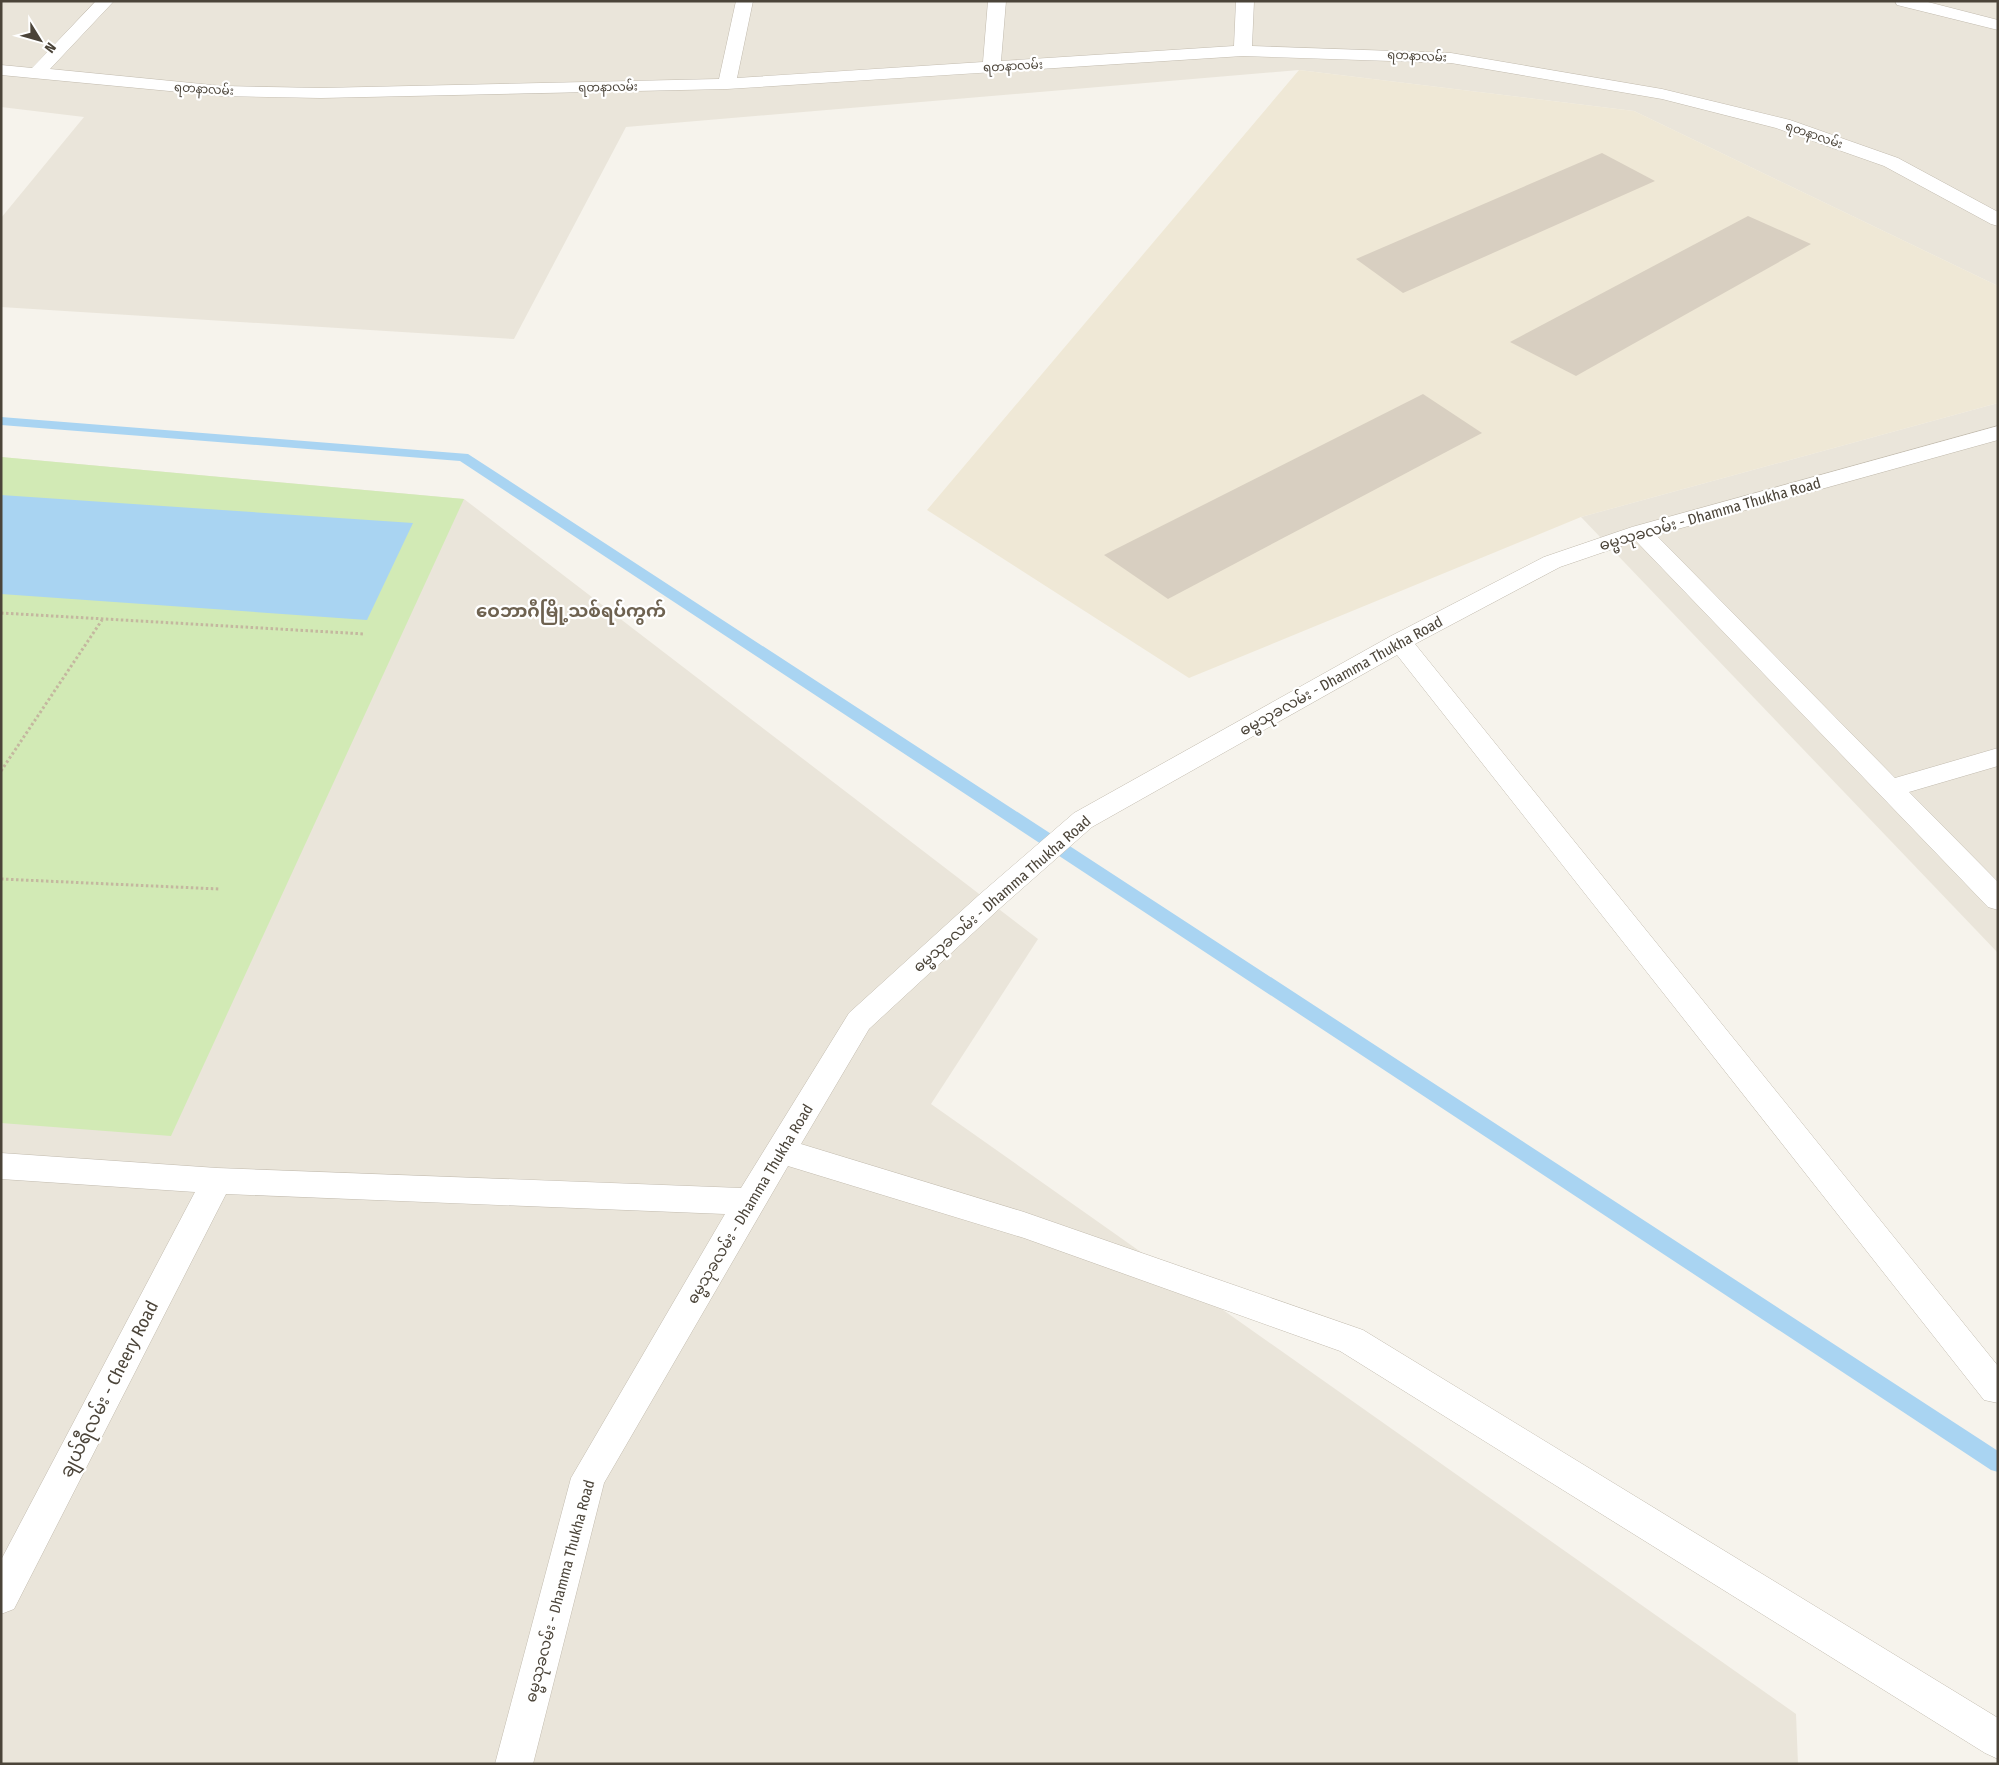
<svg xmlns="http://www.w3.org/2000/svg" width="1999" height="1765" viewBox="0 0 1999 1765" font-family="'Fira Sans Condensed','Noto Sans Myanmar',sans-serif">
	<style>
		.residential { fill: #eae5da }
		.education { fill: #efe8d6 }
		.green { fill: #d2eab5 }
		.water { fill: #a9d4f2 }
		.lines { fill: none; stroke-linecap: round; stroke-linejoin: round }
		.stream { fill: #a9d4f2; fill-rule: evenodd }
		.building { fill: #d8cfc1 }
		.street-casing { stroke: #c2bbae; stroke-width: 1 }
		.path { stroke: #c4b79f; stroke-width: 3; stroke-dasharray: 2.5 2.5; stroke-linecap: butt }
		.street { fill: #fff; fill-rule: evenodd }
		.labels { text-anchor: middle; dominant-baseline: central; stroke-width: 4.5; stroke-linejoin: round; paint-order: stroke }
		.far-street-label { font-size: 12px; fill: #4b4439; stroke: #fff }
		.street-label { font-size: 15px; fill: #4b4439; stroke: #fff }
		.quarter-label { font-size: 18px; font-weight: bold; fill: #6e6250; stroke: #fff }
		.near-street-label { font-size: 18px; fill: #4b4439; stroke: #fff }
	</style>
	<rect width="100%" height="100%" fill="#f6f3ec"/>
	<!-- residential -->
	<g class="residential">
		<path d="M 1,1 L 1998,1 L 1998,286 L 1634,111 L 1299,70 L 626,127 L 514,339 L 1,307 L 1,218 L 84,117 L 1,107 Z"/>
		<path d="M 1998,403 L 1998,953 L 1581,517 Z"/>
		<path d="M 1,457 L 464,499 L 1038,939 L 931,1104 L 1796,1714 L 1798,1764 L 1,1764 Z"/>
	</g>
	<!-- education -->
	<path class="education" d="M 1299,70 L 1634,111 L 1998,286 L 1998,403 L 1581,517 L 1189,678 L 927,510 Z"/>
	<!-- green -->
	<path class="green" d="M 1,457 L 464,499 L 171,1136 L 1,1123 Z"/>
	<!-- water -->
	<path class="water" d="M 1,495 L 413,523 L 367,620 L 1,594 Z"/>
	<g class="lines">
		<!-- stream -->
		<path class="stream" d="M 1,417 L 468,454 L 1998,1451 L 1998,1472 L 1991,1470 L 460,461 L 1,425 Z"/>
	</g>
	<!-- building -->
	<g class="building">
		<path d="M 1602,153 L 1655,181 L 1403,293 L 1356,259 Z"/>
		<path d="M 1748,216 L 1811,244 L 1576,376 L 1510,342 Z"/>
		<path d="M 1423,394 L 1482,433 L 1168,599 L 1104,555 Z"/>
	</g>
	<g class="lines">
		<defs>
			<g id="street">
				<path d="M 96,1 L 114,1 L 50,69 L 222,86 L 321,88 L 719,79 L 736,1 L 753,1 L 737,78 L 983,62 L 988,1 L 1006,1 L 1001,61 L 1234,46 L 1236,1 L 1254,1 L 1252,46 L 1451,53 L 1662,89 L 1790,120 L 1898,158 L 1998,212 L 1998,226 L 1991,224 L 1884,166 L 1776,128 L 1662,99 L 1451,63 L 1243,56 L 727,89 L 321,98 L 222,96 L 1,75 L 1,65 L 32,68 Z"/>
				<path d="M 1895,1 L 1924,1 L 1998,20 L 1998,30 L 1897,5 Z"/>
				<path d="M 1998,426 L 1998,440 L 1656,535 L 1895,778 L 1998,748 L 1998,766 L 1909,792 L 1998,882 L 1998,910 L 1988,907 L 1636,541 L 1560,567 L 1415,644 L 1998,1366 L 1998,1403 L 1984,1400 L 1397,655 L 1092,827 L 999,909 L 869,1029 L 801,1144 L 1024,1212 L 1363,1330 L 1998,1718 L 1998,1759 L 1985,1753 L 1340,1351 L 1024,1238 L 788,1166 L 604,1483 L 533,1764 L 495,1764 L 571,1478 L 725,1214 L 226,1194 L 14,1609 L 1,1614 L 1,1560 L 195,1192 L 1,1179 L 1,1153 L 217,1168 L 741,1188 L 849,1013 L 979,895 L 1074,813 L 1391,636 L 1544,557 L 1632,527 Z"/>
			</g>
		</defs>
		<!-- street casing -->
		<use href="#street" class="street-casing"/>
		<!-- path -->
		<g class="path">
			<path d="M 1,613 L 365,634"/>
			<path d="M 1,771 L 102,620"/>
			<path d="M 1,879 L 219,889"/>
		</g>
		<!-- street -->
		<use href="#street" class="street"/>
	</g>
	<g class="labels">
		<!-- far-street labels -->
		<g class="far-street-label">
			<text transform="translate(1417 56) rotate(3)">ရတနာလမ်း</text>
			<text transform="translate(1013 66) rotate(-3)">ရတနာလမ်း</text>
			<text transform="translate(608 87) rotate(-1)">ရတနာလမ်း</text>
			<text transform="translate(204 89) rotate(4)">ရတနာလမ်း</text>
			<text transform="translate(1814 135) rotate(19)">ရတနာလမ်း</text>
		</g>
		<!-- street labels -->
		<g class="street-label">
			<text transform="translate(1710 514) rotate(-16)">ဓမ္မသုခလမ်း - Dhamma Thukha Road</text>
			<text transform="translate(1341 676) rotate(-29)">ဓမ္မသုခလမ်း - Dhamma Thukha Road</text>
			<text transform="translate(1002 894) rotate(-41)">ဓမ္မသုခလမ်း - Dhamma Thukha Road</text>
			<text transform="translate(750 1204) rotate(-59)">ဓမ္မသုခလမ်း - Dhamma Thukha Road</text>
			<text transform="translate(560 1591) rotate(-75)">ဓမ္မသုခလမ်း - Dhamma Thukha Road</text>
		</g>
		<!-- quarter labels -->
		<g class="quarter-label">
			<text x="571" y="611">ဝေဘာဂီမြို့သစ်ရပ်ကွက်</text>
		</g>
		<!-- near-street labels -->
		<g class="near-street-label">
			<text transform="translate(109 1389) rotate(-63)">ချယ်ရီလမ်း - Cheery Road</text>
		</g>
	</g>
	<!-- border -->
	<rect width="1999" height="1765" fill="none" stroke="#4b4439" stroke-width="5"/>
	<!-- north arrow -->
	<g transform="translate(40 40) rotate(127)" stroke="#ffffff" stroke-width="4" paint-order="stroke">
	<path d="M0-4L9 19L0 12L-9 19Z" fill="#4b4439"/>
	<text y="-8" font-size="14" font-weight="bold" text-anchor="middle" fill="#4b4439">N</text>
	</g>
</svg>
